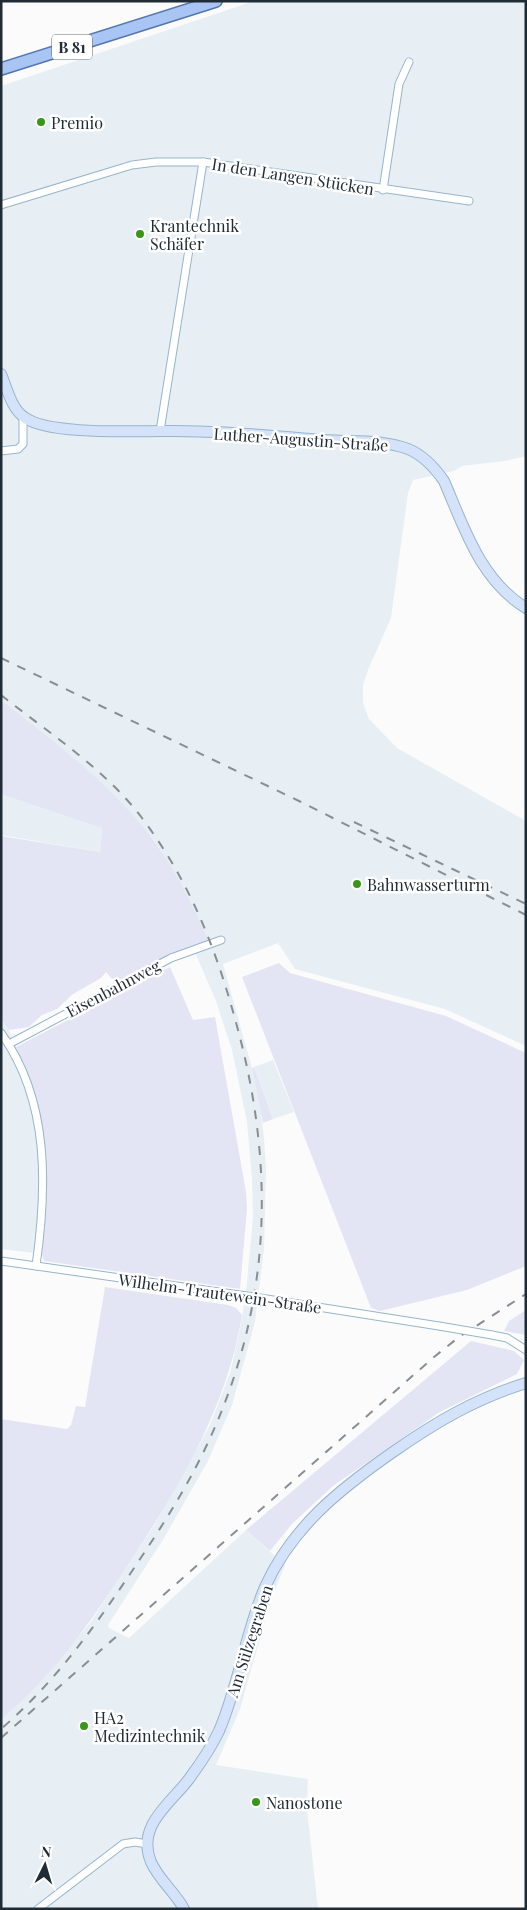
<svg xmlns="http://www.w3.org/2000/svg" width="527" height="1910" viewBox="0 0 527 1910" font-family="'Playfair Display',serif">
	<style>
		.built { fill: #e7eff4 }
		.green { fill: #e3e5f4 }
		.lines { fill: none; stroke-linecap: round; stroke-linejoin: round }
		.street-casing { stroke: #97b5cb; stroke-width: 9 }
		.secondary-casing { stroke: #97b5cb; stroke-width: 12 }
		.primary-casing { stroke: #5377ad; stroke-width: 14 }
		.street { stroke: #fff; stroke-width: 7 }
		.secondary { stroke: #d4e2fa; stroke-width: 10 }
		.primary { stroke: #a8c5f4; stroke-width: 11 }
		.rail { stroke: #888e93; stroke-width: 2; stroke-dasharray: 9 9; stroke-linecap: butt }
		.street-bridge-casing { stroke: #97b5cb; stroke-width: 9; stroke-linecap: butt }
		.street-bridge { stroke: #fff; stroke-width: 7 }
		.poi-dot { fill: #399717; stroke: #fff; stroke-width: 2 }
		.labels { text-anchor: middle; dominant-baseline: central; stroke-width: 5; stroke-linejoin: round; paint-order: stroke }
		.shield { fill: #fff; stroke: #636b72; stroke-width: 1 }
		.shield-label { font-size: 15px; font-weight: bold; fill: #202c35 }
		.poi-label { font-size: 16px; fill: #202c35; stroke: #fff; text-anchor: start }
		.street-label { font-size: 16px; fill: #202c35; stroke: #fff }
	</style>
	<rect width="100%" height="100%" fill="#fbfbfb"/>
	<!-- built -->
	<g class="built">
		<path d="M 254,1 L 526,1 L 526,456 L 505,461 L 462,466 L 454,471 L 413,480 L 408,493 L 391,618 L 368,670 L 363,685 L 363,703 L 369,719 L 397,748 L 526,821 L 526,1046 L 445,1009 L 295,969 L 278,943 L 223,964 L 252,1068 L 260,1106 L 264,1138 L 266,1169 L 264,1249 L 255,1322 L 232,1405 L 208,1461 L 164,1538 L 108,1625 L 109,1628 L 129,1638 L 246,1530 L 285,1565 L 271,1600 L 240,1709 L 216,1765 L 308,1779 L 307,1809 L 318,1909 L 1,1909 L 1,1719 L 42,1680 L 90,1623 L 155,1524 L 210,1425 L 230,1373 L 239,1334 L 246,1293 L 253,1217 L 252,1180 L 247,1122 L 232,1050 L 216,1001 L 175,906 L 102,828 L 100,852 L 1,835 L 1,86 Z"/>
		<path d="M 1,1019 L 9,1030 L 30,1079 L 44,1133 L 47,1156 L 48,1193 L 42,1254 L 1,1249 Z"/>
		<path d="M 273,1060 L 294,1112 L 273,1119 L 254,1067 Z"/>
	</g>
	<!-- green -->
	<g class="green">
		<path d="M 1,700 C 60,747 123,792 164,856 C 182,882 195,912 209,941 L 170,955 L 116,983 L 106,972 L 101,978 L 73,994 L 57,1009 L 42,1015 L 29,1027 L 9,1030 L 1,1019 L 1,836 L 100,852 L 102,828 L 1,794 Z"/>
		<path d="M 279,963 L 290,973 L 446,1016 L 526,1053 L 526,1266 L 467,1290 L 380,1311 L 371,1308 L 242,977 Z"/>
		<path d="M 170,967 L 193,1020 L 215,1017 L 246,1192 L 247,1209 L 240,1289 L 44,1261 L 42,1254 C 51,1171 49,1125 16,1047 Z"/>
		<path d="M 254,1067 L 273,1119 L 263,1123 L 252,1068 Z"/>
		<path d="M 105,1287 L 228,1305 L 236,1308 L 242,1315 C 227,1408 179,1487 128,1565 C 92,1620 53,1677 1,1719 L 1,1419 L 67,1429 L 71,1425 L 76,1406 L 85,1407 Z"/>
		<path d="M 526,1310 L 526,1335 L 504,1331 L 509,1321 Z"/>
		<path d="M 471,1341 L 514,1351 L 524,1360 L 517,1374 L 440,1412 L 333,1486 L 292,1524 L 270,1551 L 246,1530 Z"/>
	</g>
	<g class="lines">
		<defs>
			<g id="street">
				<path d="M 383,190 L 399,84 L 409,62"/>
				<path d="M 1,205 L 132,165 L 156,162 L 203,162 L 469,201"/>
				<path d="M 160,431 L 203,162"/>
				<path d="M 1,451 L 18,449 L 23,444 L 23,417"/>
				<path d="M 1,1033 C 50,1101 47,1188 36,1266"/>
				<path d="M 9,1044 L 171,958 L 221,940"/>
				<path d="M 1,1261 L 254,1297 L 439,1326"/>
				<path d="M 492,1335 L 507,1338 L 526,1350"/>
				<path d="M 38,1909 L 123,1844 L 135,1842 L 147,1844"/>
			</g>
			<g id="secondary">
				<path d="M 1,374 C 7,388 11,408 24,417 C 47,435 132,431 162,431 C 216,430 271,436 325,440 C 351,442 383,439 408,449 C 423,455 435,468 444,481 C 464,527 480,580 526,608"/>
				<path d="M 184,1909 C 175,1892 159,1880 151,1862 C 136,1826 170,1804 189,1779 C 200,1764 211,1748 219,1731 C 239,1685 245,1633 265,1587 C 292,1527 340,1489 393,1452 C 436,1422 475,1399 526,1383"/>
			</g>
			<path id="primary" d="M 1,69 L 216,1"/>
		</defs>
		<!-- street casing -->
		<use href="#street" class="street-casing"/>
		<!-- secondary casing -->
		<use href="#secondary" class="secondary-casing"/>
		<!-- primary casing -->
		<use href="#primary" class="primary-casing"/>
		<!-- street -->
		<use href="#street" class="street"/>
		<!-- secondary -->
		<use href="#secondary" class="secondary"/>
		<!-- primary -->
		<use href="#primary" class="primary"/>
		<!-- rail -->
		<g class="rail">
			<path d="M 1,658 L 299,801 L 526,915"/>
			<path d="M 1,695 C 49,733 105,769 142,818 C 188,879 215,945 235,1019 C 277,1168 272,1312 203,1453 C 182,1496 155,1537 128,1577 C 91,1632 52,1685 1,1729"/>
			<path d="M 354,822 L 526,904"/>
			<path d="M 1,1738 L 434,1357 L 459,1337 L 526,1294"/>
		</g>
		<defs>
			<path id="street-bridge" d="M 439,1326 L 492,1335"/>
		</defs>
		<!-- street-bridge casing -->
		<use href="#street-bridge" class="street-bridge-casing"/>
		<!-- street-bridge -->
		<use href="#street-bridge" class="street-bridge"/>
	</g>
	<!-- markers -->
	<g class="poi-dot">
		<circle cx="41" cy="122" r="5"/>
		<circle cx="140" cy="234" r="5"/>
		<circle cx="357" cy="884" r="5"/>
		<circle cx="84" cy="1726" r="5"/>
		<circle cx="256" cy="1802" r="5"/>
	</g>
	<g class="labels">
		<!-- shield labels -->
		<rect class="shield" x="52" y="34.5" width="40" height="25" rx="4"/>
		<g class="shield-label">
			<text x="72" y="47">B 81</text>
		</g>
		<!-- poi labels -->
		<g class="poi-label">
			<text x="51" y="122">Premio</text>
			<text x="150" y="225">Krantechnik<tspan x="150" dy="18">Schäfer</tspan></text>
			<text x="367" y="884">Bahnwasserturm</text>
			<text x="94" y="1717">HA2<tspan x="94" dy="18">Medizintechnik</tspan></text>
			<text x="266" y="1802">Nanostone</text>
		</g>
		<!-- street labels -->
		<g class="street-label">
			<text transform="translate(293 176) rotate(9)">In den Langen Stücken</text>
			<text transform="translate(301 439) rotate(4)">Luther-Augustin-Straße</text>
			<text transform="translate(113 988) rotate(-28)">Eisenbahnweg</text>
			<text transform="translate(220 1293) rotate(8)">Wilhelm-Trautewein-Straße</text>
			<text transform="translate(249 1641) rotate(-72)">Am Sülzegraben</text>
		</g>
	</g>
	<!-- border -->
	<rect width="527" height="1910" fill="none" stroke="#202c35" stroke-width="5"/>
	<!-- north arrow -->
	<g transform="translate(45 1865) rotate(5)" stroke="#ffffff" stroke-width="4" paint-order="stroke">
	<path d="M0-4L9 19L0 12L-9 19Z" fill="#202c35"/>
	<text y="-8" font-size="14" font-weight="bold" text-anchor="middle" fill="#202c35">N</text>
	</g>
</svg>
